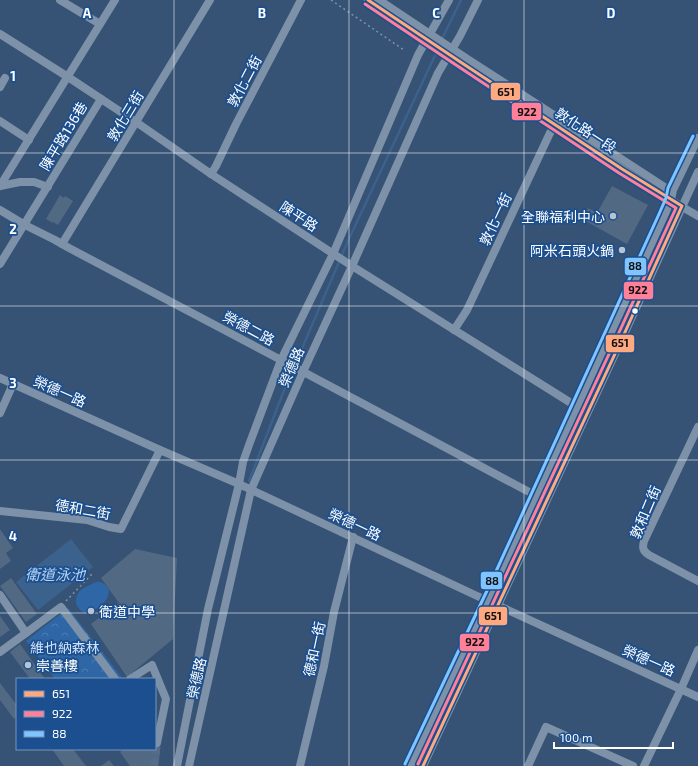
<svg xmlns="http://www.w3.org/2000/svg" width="698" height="766" viewBox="0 0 698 766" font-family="'Exo 2','Noto Sans TC',sans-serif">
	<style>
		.green { fill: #2f66a5 }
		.forest { fill: url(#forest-crowns) }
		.water { fill: #3b618d }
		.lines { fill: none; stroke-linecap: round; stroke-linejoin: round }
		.stream { stroke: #3b618d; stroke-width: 2.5 }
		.building { fill: #526984 }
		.minor-tunnel { stroke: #546c89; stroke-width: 8; stroke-dasharray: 8 4; stroke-linecap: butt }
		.path { stroke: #7d92a8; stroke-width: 1.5; stroke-dasharray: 2 3; stroke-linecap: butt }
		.minor { stroke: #7d92a8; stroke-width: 8 }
		.bus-1-casing { stroke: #1b4f8f; stroke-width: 6 }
		.bus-2-casing { stroke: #1b4f8f; stroke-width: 6 }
		.bus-3-casing { stroke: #1b4f8f; stroke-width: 6 }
		.bus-1 { stroke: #ffa980; stroke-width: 3 }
		.bus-2 { stroke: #ff8098; stroke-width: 3 }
		.bus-3 { stroke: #80c4ff; stroke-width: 3 }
		.grid { fill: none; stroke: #fff; stroke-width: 1; stroke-opacity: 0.55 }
		.poi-dot { fill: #b9c2ce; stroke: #1b4f8f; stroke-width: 1.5 }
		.bus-dot { fill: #fff; stroke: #1b4f8f; stroke-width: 1.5 }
		.labels { text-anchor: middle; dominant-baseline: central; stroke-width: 3.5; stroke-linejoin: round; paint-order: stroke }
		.street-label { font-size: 14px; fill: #fff; stroke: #1b4f8f }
		.poi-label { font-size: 14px; fill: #fff; stroke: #1b4f8f; text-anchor: end }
		.park-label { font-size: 14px; fill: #cfe3fa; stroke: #1b4f8f }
		.water-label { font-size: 15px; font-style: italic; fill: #b5d3f5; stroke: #1b4f8f }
		.grid-label { font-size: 13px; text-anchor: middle; font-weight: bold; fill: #fff; stroke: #1b4f8f; stroke-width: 3.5; stroke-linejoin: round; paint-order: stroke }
		.line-badge { stroke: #1b4f8f; stroke-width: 1.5 }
		.pale-badge-label { font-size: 11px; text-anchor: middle; font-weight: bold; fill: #111 }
	</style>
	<defs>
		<pattern id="forest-crowns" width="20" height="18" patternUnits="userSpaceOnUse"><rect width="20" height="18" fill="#2f66a5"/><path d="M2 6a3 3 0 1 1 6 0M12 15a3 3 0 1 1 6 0" fill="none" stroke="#4e7db2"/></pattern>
	</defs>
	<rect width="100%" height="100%" fill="#365274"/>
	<!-- green -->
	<path class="green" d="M 96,582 C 103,581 106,585 109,590 C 109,603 96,611 84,613 C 74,607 73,597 82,589 C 86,586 92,584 96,582 Z"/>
	<!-- forest -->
	<path class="forest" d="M 68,608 L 123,679 L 55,679 L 26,641 Z"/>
	<!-- water -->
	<path class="water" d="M 71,539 L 93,567 L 38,610 L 16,582 Z"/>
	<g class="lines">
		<!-- stream -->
		<g class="stream">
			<path d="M 442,39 L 461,0"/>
			<path d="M 249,481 L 283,393 L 348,241 L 438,49"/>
		</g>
	</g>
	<!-- building -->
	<g class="building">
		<path d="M 612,186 L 648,205 L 627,244 L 582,219 L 588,208 L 597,213 Z"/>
		<path d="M 60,195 L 64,198 L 65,196 L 73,201 L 58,225 L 53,222 L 53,223 L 46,219 Z"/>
		<path d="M 0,529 L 13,548 L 6,553 L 11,561 L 0,569 Z"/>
		<path d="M 135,549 L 177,558 L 173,639 L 127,677 L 91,624 L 119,603 L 101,578 Z"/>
		<path d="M 11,578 L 37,614 L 26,622 L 0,586 Z"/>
		<path d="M 0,616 L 10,630 L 0,637 Z"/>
		<path d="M 20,644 L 45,679 L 30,679 L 10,652 Z"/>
		<path d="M 0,683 L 16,704 L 17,703 L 17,716 L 14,719 L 0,700 Z"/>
		<path d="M 155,746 L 160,753 L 158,766 L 130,766 L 120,752 L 125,749 L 155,749 Z"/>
		<path d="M 52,749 L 73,749 L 86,766 L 64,766 Z"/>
		<path d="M 109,760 L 114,766 L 101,766 Z"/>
	</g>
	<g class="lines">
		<!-- minor-tunnel -->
		<path class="minor-tunnel" d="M 154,766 L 157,743"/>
		<!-- path -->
		<g class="path">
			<path d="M 331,0 L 404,50"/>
			<path d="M 66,601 L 93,573"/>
		</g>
		<!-- minor -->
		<g class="minor">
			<path d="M 60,0 L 100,24"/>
			<path d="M 368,0 L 413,32 L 554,124 L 660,194 L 698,216"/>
			<path d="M 379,0 L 469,60 L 663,186 L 666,188 L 671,200"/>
			<path d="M 0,34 L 68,77 L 136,122 L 211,174 L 352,266 L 587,413"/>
			<path d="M 0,87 L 5,78"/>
			<path d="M 0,121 L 29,140"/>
			<path d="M 211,174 L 216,166 L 236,124 L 301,0"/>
			<path d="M 0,186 L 115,0"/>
			<path d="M 0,186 L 20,182 L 34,182 L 48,187"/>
			<path d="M 0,210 L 25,225 L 55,240 L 69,248 L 281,360 L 546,501"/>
			<path d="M 62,244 L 210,0"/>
			<path d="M 0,264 L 101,99"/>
			<path d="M 454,330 L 467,310 L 549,135 L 557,120"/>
			<path d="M 0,378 L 160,450 L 239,484 L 475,595 L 698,697"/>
			<path d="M 0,413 L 13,384"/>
			<path d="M 698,427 L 644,541 C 642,548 643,551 649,555 L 698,581"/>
			<path d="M 0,511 L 87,520 L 109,527 L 121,529 L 160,450"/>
			<path d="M 0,595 L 26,633 L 0,652"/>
			<path d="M 26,633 L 61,607 L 115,679"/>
			<path d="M 130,679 L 152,665 L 166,699 L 157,743"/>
			<path d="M 177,766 L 208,609 L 239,484 L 243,462 L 249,445 L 281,360 L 333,254 L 418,55 L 449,0"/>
			<path d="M 189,766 L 251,490 L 303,372 L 352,266 L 438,73 L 460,36 L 478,0"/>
			<path d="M 300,766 L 324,666 L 334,612 L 353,537"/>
			<path d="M 410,766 L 431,720 L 498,580 L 664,216 L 671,200 L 673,190 L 698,138"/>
			<path d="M 423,766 L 621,341 L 698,172"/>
			<path d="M 528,766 L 546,727 L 633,766"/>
			<path d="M 644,766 L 681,689 L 698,650"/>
		</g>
		<defs>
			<path id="bus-1" d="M 368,0 L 465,65 L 622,169 L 682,206 L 621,341 L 423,766"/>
			<path id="bus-2" d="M 365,4 L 462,69 L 619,173 L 676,208 L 616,339 L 418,764"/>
			<path id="bus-3" d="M 405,764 L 493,578 L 659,214 L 666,198 L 668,188 L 693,136"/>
		</defs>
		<!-- bus-1 casing -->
		<use href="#bus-1" class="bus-1-casing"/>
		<!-- bus-2 casing -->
		<use href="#bus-2" class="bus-2-casing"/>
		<!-- bus-3 casing -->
		<use href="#bus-3" class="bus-3-casing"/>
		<!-- bus-1 -->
		<use href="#bus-1" class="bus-1"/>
		<!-- bus-2 -->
		<use href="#bus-2" class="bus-2"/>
		<!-- bus-3 -->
		<use href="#bus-3" class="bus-3"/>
	</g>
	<!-- grid -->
	<path class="grid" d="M 174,0 L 174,766M 349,0 L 349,766M 524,0 L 524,766M 0,153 L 698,153M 0,306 L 698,306M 0,460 L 698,460M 0,613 L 698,613"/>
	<!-- markers -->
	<g class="poi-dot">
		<circle cx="613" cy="216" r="4"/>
		<circle cx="622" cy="250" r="4"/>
		<circle cx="91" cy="611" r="4"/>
		<circle cx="28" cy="665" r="4"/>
	</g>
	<circle class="bus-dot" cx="635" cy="311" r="3.5"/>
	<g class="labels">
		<!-- street labels -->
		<g class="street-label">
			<text transform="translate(244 81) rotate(-62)">敦化二街</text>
			<text transform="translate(125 116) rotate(-59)">敦化三街</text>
			<text transform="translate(586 130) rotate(33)">敦化路一段</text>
			<text transform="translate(63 136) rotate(-59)">陳平路136巷</text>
			<text transform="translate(299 216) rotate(33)">陳平路</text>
			<text transform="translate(495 219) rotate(-65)">敦化一街</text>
			<text transform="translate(249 328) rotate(28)">榮德二路</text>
			<text transform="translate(291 367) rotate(-66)">榮德路</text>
			<text transform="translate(60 391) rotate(24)">榮德一路</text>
			<text transform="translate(83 509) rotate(10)">德和二街</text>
			<text transform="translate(645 512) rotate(-67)">敦和二街</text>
			<text transform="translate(355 524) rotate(25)">榮德一路</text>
			<text transform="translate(314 649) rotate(-78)">德和一街</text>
			<text transform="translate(649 660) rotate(24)">榮德一路</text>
			<text transform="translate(196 678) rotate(-77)">榮德路</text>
		</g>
		<!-- poi labels -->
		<g class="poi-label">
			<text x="605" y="216">全聯福利中心</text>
			<text x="614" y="250">阿米石頭火鍋</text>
			<text x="99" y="611" text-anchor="start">衛道中學</text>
			<text x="36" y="665" text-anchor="start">崇善樓</text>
		</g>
		<!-- park labels -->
		<g class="park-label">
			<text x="65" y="647">維也納森林</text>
		</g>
		<!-- water labels -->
		<g class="water-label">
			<text x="55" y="574">衛道泳池</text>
		</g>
	</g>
	<g class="grid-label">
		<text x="87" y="18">A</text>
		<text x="262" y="18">B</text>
		<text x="436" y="18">C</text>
		<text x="611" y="18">D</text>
		<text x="13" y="81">1</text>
		<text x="13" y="234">2</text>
		<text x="13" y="388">3</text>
		<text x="13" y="541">4</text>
	</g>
	<g class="line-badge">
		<rect x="490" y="82" width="31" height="19" rx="4" fill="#ffa980"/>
		<rect x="511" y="102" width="31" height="19" rx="4" fill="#ff8098"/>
		<rect x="624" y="257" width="23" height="19" rx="4" fill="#80c4ff"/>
		<rect x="623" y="281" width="31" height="19" rx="4" fill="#ff8098"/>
		<rect x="605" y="334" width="30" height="19" rx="4" fill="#ffa980"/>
		<rect x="480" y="571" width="23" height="19" rx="4" fill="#80c4ff"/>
		<rect x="478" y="606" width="30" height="20" rx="4" fill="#ffa980"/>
		<rect x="459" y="633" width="31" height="19" rx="4" fill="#ff8098"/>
	</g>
	<g class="pale-badge-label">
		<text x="506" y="96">651</text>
		<text x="527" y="116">922</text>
		<text x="635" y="270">88</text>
		<text x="638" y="294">922</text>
		<text x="620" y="347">651</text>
		<text x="492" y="585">88</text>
		<text x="493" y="620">651</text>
		<text x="475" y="646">922</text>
	</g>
	<!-- legend -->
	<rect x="16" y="678" width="140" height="72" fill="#1b4f8f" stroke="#7695bc"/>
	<rect x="24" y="691" width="20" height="6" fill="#ffa980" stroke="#7695bc"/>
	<text x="52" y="698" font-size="12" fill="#ffffff">651</text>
	<rect x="24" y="711" width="20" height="6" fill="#ff8098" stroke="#7695bc"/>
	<text x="52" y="718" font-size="12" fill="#ffffff">922</text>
	<rect x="24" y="731" width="20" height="6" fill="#80c4ff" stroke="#7695bc"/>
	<text x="52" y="738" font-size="12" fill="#ffffff">88</text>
	<!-- scale -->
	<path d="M554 742v6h119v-6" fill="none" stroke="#ffffff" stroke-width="2"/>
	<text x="560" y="742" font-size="12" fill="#ffffff" stroke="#1b4f8f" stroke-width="3" paint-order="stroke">100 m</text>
</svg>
